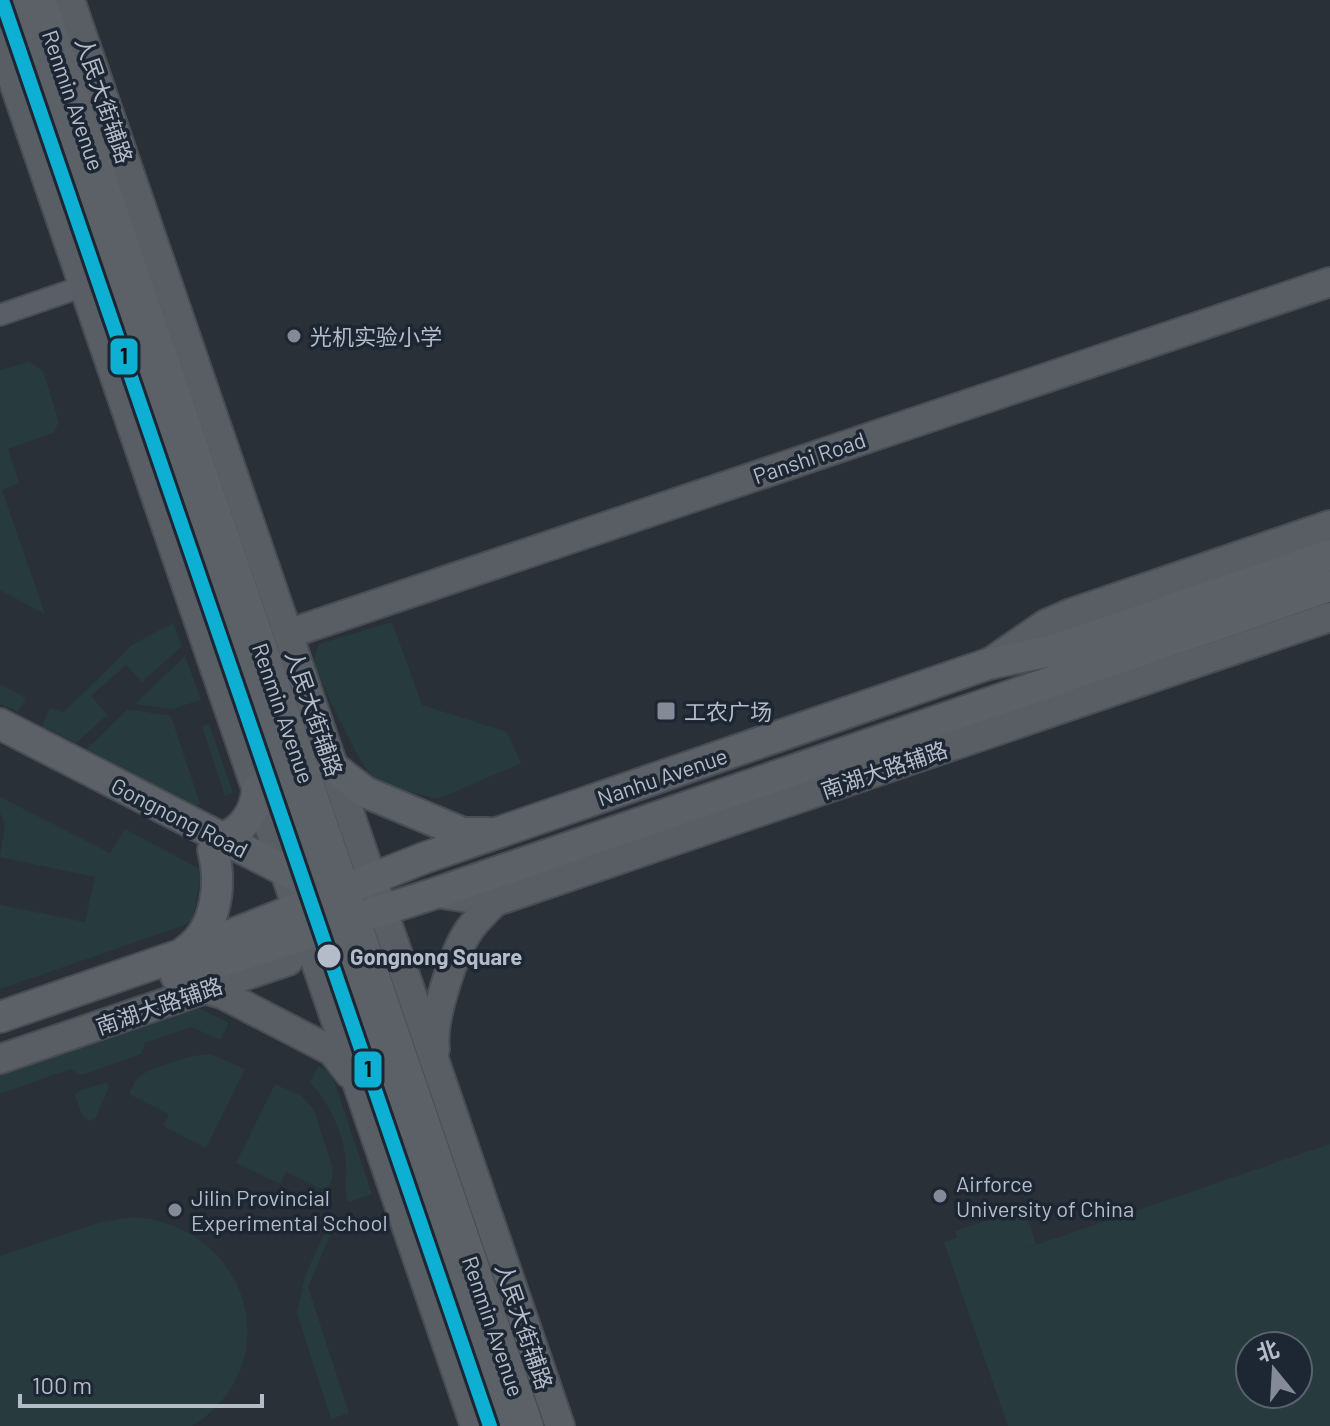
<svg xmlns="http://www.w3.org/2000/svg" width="1330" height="1426" viewBox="0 0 1330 1426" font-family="Barlow,'Noto Sans SC',sans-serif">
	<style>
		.green { fill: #273a3e; fill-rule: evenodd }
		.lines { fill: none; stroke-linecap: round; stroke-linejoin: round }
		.street-casing { stroke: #484c53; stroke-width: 24 }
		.secondary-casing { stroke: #484c53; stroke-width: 32 }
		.primary-casing { stroke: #484c55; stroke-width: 34 }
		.street { stroke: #5a5e66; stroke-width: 20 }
		.secondary { stroke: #595d64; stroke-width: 28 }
		.primary { stroke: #5c6168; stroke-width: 30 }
		.metro-1-casing { stroke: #1d2633; stroke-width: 20 }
		.metro-1 { stroke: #0dafd3; stroke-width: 14 }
		.poi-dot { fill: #848b96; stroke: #1d2633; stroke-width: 3 }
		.stop-dot { fill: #b4bcc9; stroke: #1d2633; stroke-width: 3 }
		.labels { text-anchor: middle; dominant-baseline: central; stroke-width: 7; stroke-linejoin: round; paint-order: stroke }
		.street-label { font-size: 22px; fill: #b4bcc9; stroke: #1d2633 }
		.poi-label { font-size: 22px; fill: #b4bcc9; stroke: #1d2633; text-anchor: start }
		.stop-label { font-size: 22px; font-weight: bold; fill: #b4bcc9; stroke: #1d2633; text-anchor: start }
		.line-badge { stroke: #1d2633; stroke-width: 3 }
		.pale-badge-label { font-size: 22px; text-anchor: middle; font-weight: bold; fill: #111 }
	</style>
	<rect width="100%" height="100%" fill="#2a3038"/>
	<!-- green -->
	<g class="green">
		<path d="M 29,362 L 43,371 L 59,422 L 53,433 L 8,449 L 19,483 L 2,490 L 45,614 L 0,590 L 0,370 Z"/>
		<path d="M 392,622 L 422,705 L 507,732 L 521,763 L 438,799 C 424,795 382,787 373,779 C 365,773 316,675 315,662 C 314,656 317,650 319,644 Z"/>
		<path d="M 173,623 L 182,646 L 142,682 L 126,665 L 91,696 L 107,715 L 76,743 L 42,726 L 50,707 L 63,713 L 132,645 Z"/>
		<path d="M 185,656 L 201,700 L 172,709 L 135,704 Z"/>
		<path d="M 0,684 L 26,698 L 18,712 L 0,703 Z"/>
		<path d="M 128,709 L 171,716 L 200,804 L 195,806 L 86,750 Z"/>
		<path d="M 209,724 L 233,793 L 225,796 L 202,726 Z"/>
		<path d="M 0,797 L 110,853 L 125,829 L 202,870 L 193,918 L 188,924 L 0,989 L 0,905 L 85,922 L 95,877 L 0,857 L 5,824 L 0,813 Z"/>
		<path d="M 192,1005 L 229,1023 L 220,1040 L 192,1027 L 145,1043 L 141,1054 L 82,1075 L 70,1069 L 0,1094 L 0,1071 Z"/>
		<path d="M 210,1054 L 245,1069 L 206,1148 L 163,1126 L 169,1114 L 129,1094 C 132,1089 134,1081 139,1077 C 152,1066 193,1055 210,1054 Z"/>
		<path d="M 318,1066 L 331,1072 L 372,1194 L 348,1202 C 344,1189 347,1178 346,1164 C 345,1137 329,1101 310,1083 Z"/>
		<path d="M 104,1083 L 107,1083 L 109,1087 L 95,1119 L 88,1121 L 82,1115 L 75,1095 L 79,1091 Z"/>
		<path d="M 275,1084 L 301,1096 L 314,1110 L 333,1169 L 332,1180 L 326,1191 L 286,1172 L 280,1184 L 236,1163 Z"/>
		<path d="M 1330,1144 L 1330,1426 L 1008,1426 L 944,1242 L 957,1238 L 955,1231 L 1024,1208 L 1036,1244 L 1024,1249 ZM 1250,1346 L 1298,1346 L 1298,1394 L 1250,1394 Z"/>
		<path d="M 131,1217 C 248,1223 292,1363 192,1426 L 0,1426 L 0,1256 L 98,1223 Z"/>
		<path d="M 330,1221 L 335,1223 L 308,1287 L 349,1413 L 331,1419 L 297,1313 L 305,1276 Z"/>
	</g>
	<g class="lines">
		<defs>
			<path id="street" d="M 0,315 L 84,286"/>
			<g id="secondary">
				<path d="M 70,0 L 560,1426"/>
				<path d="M 0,42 L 475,1426"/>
				<path d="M 288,634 L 1330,282"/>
				<path d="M 988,664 L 1046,624 L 1069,614 L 1330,525"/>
				<path d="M 436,893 L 494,902 L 1330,617"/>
				<path d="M 204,989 L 222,994 L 332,1051 L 350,1074"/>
				<path d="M 435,1049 C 431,1021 453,954 469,930 C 476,920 486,911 494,902"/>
				<path d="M 0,1059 L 288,961 L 306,934"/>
			</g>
			<g id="primary">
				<path d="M 16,0 L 506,1426"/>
				<path d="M 40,0 L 528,1426"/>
				<path d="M 0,724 L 321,889 L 329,896"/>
				<path d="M 333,767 L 365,792 L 463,833 L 488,833"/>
				<path d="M 221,838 C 242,833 256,811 257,790"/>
				<path d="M 187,950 C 217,929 222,882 213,850"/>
				<path d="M 176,976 L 436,893 L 1330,586"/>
				<path d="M 0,1017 L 180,955 L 424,858 L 988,664 L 1050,651 L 1330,555"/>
			</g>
		</defs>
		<!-- street casing -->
		<use href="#street" class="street-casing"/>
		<!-- secondary casing -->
		<use href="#secondary" class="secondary-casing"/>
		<!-- primary casing -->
		<use href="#primary" class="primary-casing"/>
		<!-- street -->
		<use href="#street" class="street"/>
		<!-- secondary -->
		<use href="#secondary" class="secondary"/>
		<!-- primary -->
		<use href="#primary" class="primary"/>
		<defs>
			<path id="metro-1" d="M 2,0 L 490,1426"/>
		</defs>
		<!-- metro-1 casing -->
		<use href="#metro-1" class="metro-1-casing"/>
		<!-- metro-1 -->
		<use href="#metro-1" class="metro-1"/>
	</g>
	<!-- markers -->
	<g class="poi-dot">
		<circle cx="294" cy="336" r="8"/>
		<rect x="656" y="701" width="20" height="20" rx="4"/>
		<circle cx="940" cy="1196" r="8"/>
		<circle cx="175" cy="1210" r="8"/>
	</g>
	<circle class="stop-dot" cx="329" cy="956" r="13"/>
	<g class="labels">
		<!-- street labels -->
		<g class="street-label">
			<text transform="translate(74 100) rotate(71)">Renmin Avenue</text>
			<text transform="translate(105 100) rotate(71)">人民大街辅路</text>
			<text transform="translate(809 457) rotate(-19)">Panshi Road</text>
			<text transform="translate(284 713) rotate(71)">Renmin Avenue</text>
			<text transform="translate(315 713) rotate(71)">人民大街辅路</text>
			<text transform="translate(884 769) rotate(-19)">南湖大路辅路</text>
			<text transform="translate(662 776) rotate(-19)">Nanhu Avenue</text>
			<text transform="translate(180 817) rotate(27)">Gongnong Road</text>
			<text transform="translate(159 1005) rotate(-19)">南湖大路辅路</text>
			<text transform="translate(494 1326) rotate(71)">Renmin Avenue</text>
			<text transform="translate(525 1326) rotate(71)">人民大街辅路</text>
		</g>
		<!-- poi labels -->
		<g class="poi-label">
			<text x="310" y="336">光机实验小学</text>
			<text x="684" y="711">工农广场</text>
			<text x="956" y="1183">Airforce<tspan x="956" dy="25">University of China</tspan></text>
			<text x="191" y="1197">Jilin Provincial<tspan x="191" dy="25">Experimental School</tspan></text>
		</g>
		<!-- stop labels -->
		<g class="stop-label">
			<text x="350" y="956">Gongnong Square</text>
		</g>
	</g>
	<g class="line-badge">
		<rect x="109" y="337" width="30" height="39" rx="8" fill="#0dafd3"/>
		<rect x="353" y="1050" width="30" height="39" rx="8" fill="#0dafd3"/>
	</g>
	<g class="pale-badge-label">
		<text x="124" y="364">1</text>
		<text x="368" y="1077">1</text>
	</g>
	<!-- north arrow -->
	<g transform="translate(1274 1370) rotate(342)"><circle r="38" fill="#1d2633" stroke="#59626f" stroke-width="2"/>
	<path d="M0-6L14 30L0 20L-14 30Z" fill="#848b96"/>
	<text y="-12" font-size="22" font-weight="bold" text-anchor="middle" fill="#b4bcc9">北</text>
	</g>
	<!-- scale -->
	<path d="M20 1394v12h242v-12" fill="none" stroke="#b4bcc9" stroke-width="4"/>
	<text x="32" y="1394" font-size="24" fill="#b4bcc9" stroke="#1d2633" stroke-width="6" paint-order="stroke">100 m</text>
</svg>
